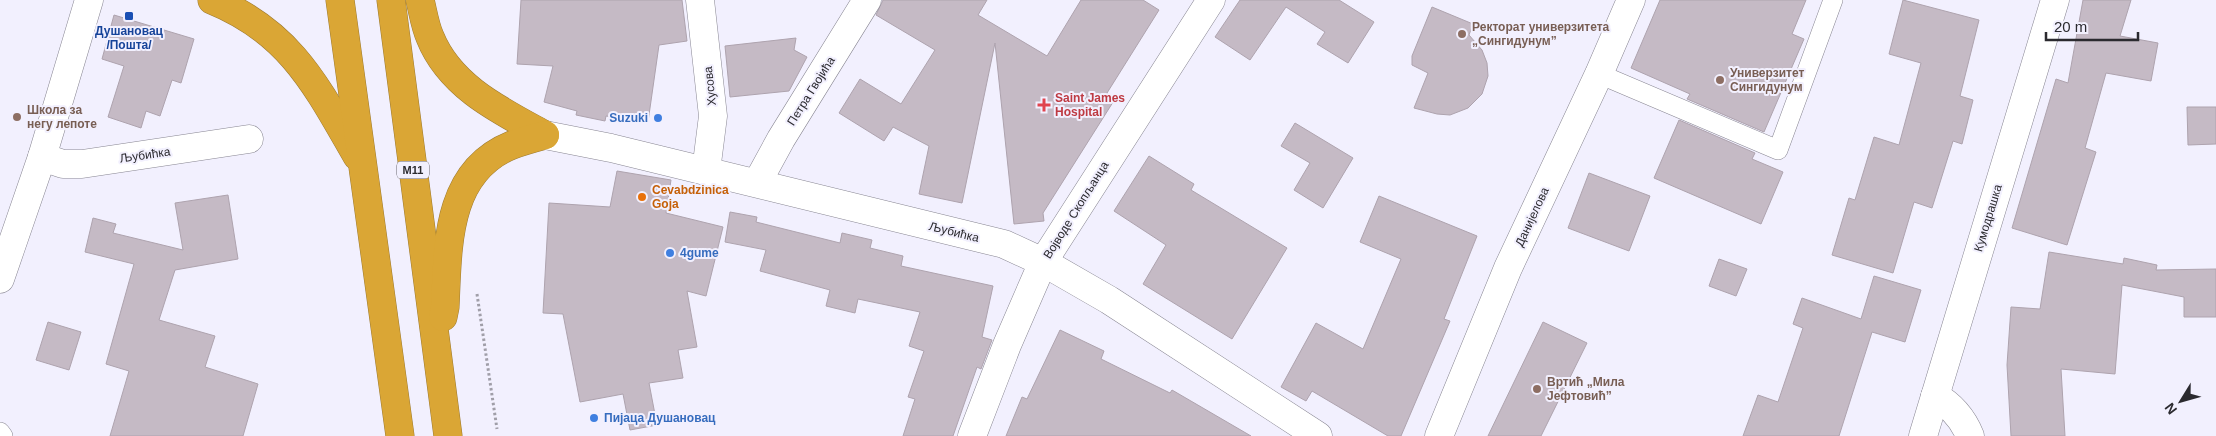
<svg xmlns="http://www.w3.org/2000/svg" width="2216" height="436" viewBox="0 0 2216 436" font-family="Helvetica,sans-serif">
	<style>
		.building { fill: #c5bac5; stroke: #aea3ae }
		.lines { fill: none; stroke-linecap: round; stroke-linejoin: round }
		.lane-casing { stroke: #888692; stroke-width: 20 }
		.street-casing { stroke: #888692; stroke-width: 29 }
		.secondary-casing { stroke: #888692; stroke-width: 29 }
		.highway-casing { stroke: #9d7b33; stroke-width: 29 }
		.path { stroke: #a09ea8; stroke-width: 3; stroke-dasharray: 2.5 2.5; stroke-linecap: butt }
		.lane { stroke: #fff; stroke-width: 19 }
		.street { stroke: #fff; stroke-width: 28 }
		.secondary { stroke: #fff; stroke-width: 28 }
		.highway { stroke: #daa635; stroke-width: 28 }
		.transit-dot { fill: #1a4fb4; stroke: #f2f0fe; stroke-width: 2 }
		.education-dot { fill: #8d6e63; stroke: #f2f0fe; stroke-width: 2 }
		.health-dot { fill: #e0444e; stroke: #f2f0fe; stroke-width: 2 }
		.shop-dot { fill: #3f7fe0; stroke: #f2f0fe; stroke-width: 2 }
		.food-dot { fill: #e8710a; stroke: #f2f0fe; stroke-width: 2 }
		.labels { text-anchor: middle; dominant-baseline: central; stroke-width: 4; stroke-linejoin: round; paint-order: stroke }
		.shield { fill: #f2f0fe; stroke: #67656d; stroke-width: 1 }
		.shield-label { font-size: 11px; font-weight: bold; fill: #2b2a2f }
		.education-label { font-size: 12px; font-weight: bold; fill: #785e54; stroke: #f2f0fe; text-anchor: start }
		.transit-label { font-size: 12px; font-weight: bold; fill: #164399; stroke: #f2f0fe }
		.street-label { font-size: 12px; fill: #2b2a2f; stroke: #f2f0fe }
		.health-label { font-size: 12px; font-weight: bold; fill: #be3a42; stroke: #f2f0fe; text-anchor: start }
		.shop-label { font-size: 12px; font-weight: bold; fill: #366cbe; stroke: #f2f0fe; text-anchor: start }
		.food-label { font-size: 12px; font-weight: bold; fill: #c56008; stroke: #f2f0fe; text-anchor: start }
	</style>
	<rect width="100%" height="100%" fill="#f2f0fe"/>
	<!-- building -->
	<g class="building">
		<path d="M 521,0 L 682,0 L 687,41 L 659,45 L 648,122 L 606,116 L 605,121 L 576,115 L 577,111 L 544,102 L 553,66 L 517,64 Z"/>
		<path d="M 883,0 L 987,0 L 978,15 L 1047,56 L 1081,0 L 1143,0 L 1159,10 L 1107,93 L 1115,99 L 1043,213 L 1044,221 L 1014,224 L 995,43 L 962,203 L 919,194 L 929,146 L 893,127 L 884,141 L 839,113 L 860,79 L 901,104 L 935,50 L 876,15 Z"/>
		<path d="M 1240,0 L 1339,0 L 1374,22 L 1348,63 L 1317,44 L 1325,32 L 1286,7 L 1250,60 L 1215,37 Z"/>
		<path d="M 1660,0 L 1806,0 L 1792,34 L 1804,39 L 1764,132 L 1687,99 L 1690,94 L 1631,68 Z"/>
		<path d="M 1903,0 L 1979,20 L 1960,96 L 1973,100 L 1962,144 L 1953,141 L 1932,208 L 1914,202 L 1893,273 L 1832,255 L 1849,198 L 1855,200 L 1874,137 L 1899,145 L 1921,63 L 1889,54 Z"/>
		<path d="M 2083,0 L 2131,0 L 2120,36 L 2158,43 L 2151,81 L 2106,73 L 2085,148 L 2096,152 L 2067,245 L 2012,228 L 2056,79 L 2068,83 Z"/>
		<path d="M 1432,7 L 1473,24 L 1469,35 L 1482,50 L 1487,63 L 1488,76 L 1482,94 L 1468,108 L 1450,115 L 1437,114 L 1414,108 L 1428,73 L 1412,65 L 1412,56 Z"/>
		<path d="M 114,15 L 194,39 L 181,83 L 172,80 L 160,116 L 146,111 L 141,128 L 108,117 L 124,66 L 102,59 Z"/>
		<path d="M 796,38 L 794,50 L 807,57 L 789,91 L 730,97 L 725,46 Z"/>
		<path d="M 2187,107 L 2216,107 L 2216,144 L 2188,145 Z"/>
		<path d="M 1679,120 L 1755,153 L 1752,159 L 1783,172 L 1761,224 L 1654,178 Z"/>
		<path d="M 1295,123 L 1353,158 L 1323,208 L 1294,190 L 1310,163 L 1281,146 Z"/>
		<path d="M 1149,156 L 1194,184 L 1191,190 L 1287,248 L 1232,339 L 1143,284 L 1166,245 L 1114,211 Z"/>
		<path d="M 617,171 L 671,180 L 666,213 L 723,227 L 706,296 L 687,291 L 697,347 L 678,350 L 683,378 L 649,383 L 657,425 L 630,430 L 623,394 L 580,402 L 563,314 L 543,313 L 549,203 L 610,207 Z"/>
		<path d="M 1589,173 L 1650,196 L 1629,251 L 1568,228 Z"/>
		<path d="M 228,195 L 238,259 L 175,270 L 159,320 L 215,336 L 205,367 L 258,384 L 243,436 L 110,436 L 129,371 L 106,364 L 134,264 L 85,252 L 93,218 L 116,224 L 113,233 L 183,250 L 175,203 Z"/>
		<path d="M 1379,196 L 1477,236 L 1444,319 L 1450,321 L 1401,436 L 1388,436 L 1312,391 L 1306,401 L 1281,387 L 1316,323 L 1363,349 L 1401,259 L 1360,242 Z"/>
		<path d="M 730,212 L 757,217 L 756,222 L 840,243 L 842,233 L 872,240 L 870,248 L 903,256 L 901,266 L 993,286 L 982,337 L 992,340 L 981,369 L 977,367 L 953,436 L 903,436 L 915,399 L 908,397 L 924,351 L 909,346 L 920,312 L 858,299 L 855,313 L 826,306 L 830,290 L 760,271 L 766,250 L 725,242 Z"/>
		<path d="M 2049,252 L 2123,264 L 2124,258 L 2157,265 L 2156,270 L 2216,269 L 2216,317 L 2184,317 L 2184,297 L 2122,285 L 2115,374 L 2061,369 L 2065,436 L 2011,436 L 2007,365 L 2011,307 L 2040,309 Z"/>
		<path d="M 1719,259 L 1747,269 L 1736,296 L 1709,286 Z"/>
		<path d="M 1874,276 L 1921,290 L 1905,342 L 1872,332 L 1839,436 L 1743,436 L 1758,395 L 1778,402 L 1803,328 L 1793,324 L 1802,298 L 1861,319 Z"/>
		<path d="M 48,322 L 81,332 L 69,370 L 36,360 Z"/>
		<path d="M 1543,322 L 1587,343 L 1541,436 L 1488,436 Z"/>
		<path d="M 1060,330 L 1104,351 L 1101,359 L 1170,393 L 1172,390 L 1251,436 L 1006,436 L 1022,397 L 1027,399 Z"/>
	</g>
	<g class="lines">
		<defs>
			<g id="lane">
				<path d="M 1599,74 L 1778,150 L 1833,0"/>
				<path d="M 0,432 L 3,436"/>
			</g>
			<g id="street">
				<path d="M 42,157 L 63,164 L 82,164 L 249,139"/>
				<path d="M 757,183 L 781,139 L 867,0"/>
				<path d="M 0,279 L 42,157 L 89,0"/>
				<path d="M 1935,396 C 1951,405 1963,419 1970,436"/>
				<path d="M 972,436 L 1007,345 L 1043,262 L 1211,0"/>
				<path d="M 1439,436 L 1508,268 L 1599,74 L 1631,0"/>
			</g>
			<g id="secondary">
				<path d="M 700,0 L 713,116 L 706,171"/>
				<path d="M 545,135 L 611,148 L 1004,244 L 1043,262 L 1109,300 L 1318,436"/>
				<path d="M 1923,436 L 2055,0"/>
			</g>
			<g id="highway">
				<path d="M 212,0 C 291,32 317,87 357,156"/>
				<path d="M 340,0 L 400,436"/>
				<path d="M 391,0 L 448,436"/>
				<path d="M 420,0 C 423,12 425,26 430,37 C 450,87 501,111 545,135"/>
				<path d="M 443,317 L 445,307 C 448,247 445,172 512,145 C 523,141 534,138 545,135"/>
			</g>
		</defs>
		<!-- lane casing -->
		<use href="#lane" class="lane-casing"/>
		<!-- street casing -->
		<use href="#street" class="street-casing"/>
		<!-- secondary casing -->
		<use href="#secondary" class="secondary-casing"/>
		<!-- highway casing -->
		<use href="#highway" class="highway-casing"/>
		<!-- path -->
		<path class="path" d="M 477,294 L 497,429"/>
		<!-- lane -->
		<use href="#lane" class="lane"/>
		<!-- street -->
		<use href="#street" class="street"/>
		<!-- secondary -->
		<use href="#secondary" class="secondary"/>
		<!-- highway -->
		<use href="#highway" class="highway"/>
	</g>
	<!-- markers -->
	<rect class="transit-dot" x="124" y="11" width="10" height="10" rx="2.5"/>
	<g class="education-dot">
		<circle cx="1462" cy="34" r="5"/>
		<circle cx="1720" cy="80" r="5"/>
		<circle cx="17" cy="117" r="5"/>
		<circle cx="1537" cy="389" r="5"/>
	</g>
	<path class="health-dot" d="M1041.5 97.5h5v5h5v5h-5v5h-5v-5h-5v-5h5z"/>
	<g class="shop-dot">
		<circle cx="658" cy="118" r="5"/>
		<circle cx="670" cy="253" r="5"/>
		<circle cx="594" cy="418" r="5"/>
	</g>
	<circle class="food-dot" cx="642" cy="197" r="5"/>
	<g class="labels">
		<!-- shield labels -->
		<rect class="shield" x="397" y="161.5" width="32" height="17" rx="4"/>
		<g class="shield-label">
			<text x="413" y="170">M11</text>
		</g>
		<!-- education labels -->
		<g class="education-label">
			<text x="1472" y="27">Ректорат универзитета<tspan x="1472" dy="14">„Сингидунум”</tspan></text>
			<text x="1730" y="73">Универзитет<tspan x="1730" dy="14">Сингидунум</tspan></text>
			<text x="27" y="110">Школа за<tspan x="27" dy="14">негу лепоте</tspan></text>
			<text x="1547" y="382">Вртић „Мила<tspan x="1547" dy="14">Јефтовић”</tspan></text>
		</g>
		<!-- transit labels -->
		<g class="transit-label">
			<text x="129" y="31">Душановац<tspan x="129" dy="14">/Пошта/</tspan></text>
		</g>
		<!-- street labels -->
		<g class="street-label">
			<text transform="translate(710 86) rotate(-96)">Хусова</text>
			<text transform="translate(811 91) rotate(-58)">Петра Гвојића</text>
			<text transform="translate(145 155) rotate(-8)">Љубићка</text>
			<text transform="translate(1076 210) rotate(-58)">Војводе Скопљанца</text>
			<text transform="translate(1532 217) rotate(-65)">Данијелова</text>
			<text transform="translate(1988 218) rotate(-73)">Кумодрашка</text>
			<text transform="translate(954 232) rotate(14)">Љубићка</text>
		</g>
		<!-- health labels -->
		<g class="health-label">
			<text x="1055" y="98">Saint James<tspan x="1055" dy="14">Hospital</tspan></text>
		</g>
		<!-- shop labels -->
		<g class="shop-label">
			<text x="648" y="118" text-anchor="end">Suzuki</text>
			<text x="680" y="253">4gume</text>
			<text x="604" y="418">Пијаца Душановац</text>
		</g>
		<!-- food labels -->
		<g class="food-label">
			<text x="652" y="190">Cevabdzinica<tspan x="652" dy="14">Goja</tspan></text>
		</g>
	</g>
	<!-- north arrow -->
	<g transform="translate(2181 401) rotate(233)" stroke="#f2f0fe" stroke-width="4" paint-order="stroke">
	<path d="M0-4L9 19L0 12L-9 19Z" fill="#2b2a2f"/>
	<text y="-8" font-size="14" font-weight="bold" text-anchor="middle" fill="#2b2a2f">N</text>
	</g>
	<!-- scale -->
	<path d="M2046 32v8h92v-8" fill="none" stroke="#2b2a2f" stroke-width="2.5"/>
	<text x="2054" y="32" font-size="15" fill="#2b2a2f" stroke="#f2f0fe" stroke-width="4" paint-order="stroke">20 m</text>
</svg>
